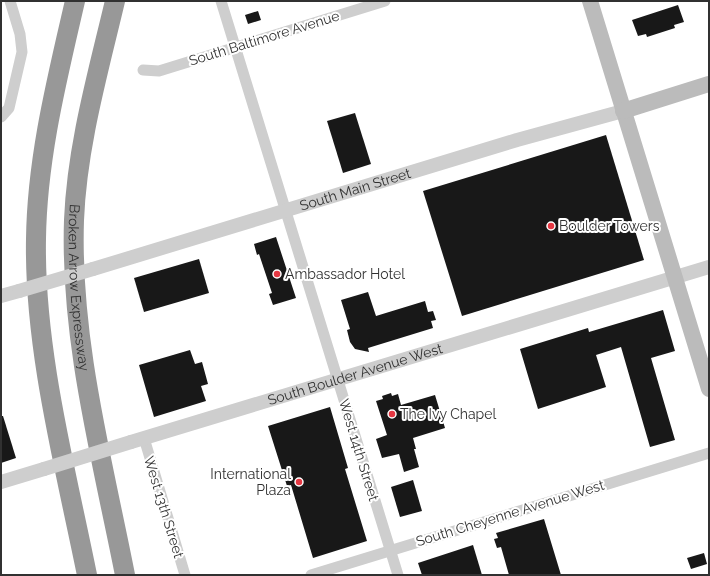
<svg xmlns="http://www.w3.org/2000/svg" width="710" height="576" viewBox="0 0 710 576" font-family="Raleway,sans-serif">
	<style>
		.building { fill: #181818 }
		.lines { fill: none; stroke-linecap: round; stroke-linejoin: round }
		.minor { stroke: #cecece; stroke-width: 11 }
		.tertiary { stroke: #cecece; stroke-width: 14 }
		.secondary { stroke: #bbb; stroke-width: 16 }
		.motorway { stroke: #989898; stroke-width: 20 }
		.tertiary-bridge { stroke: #cecece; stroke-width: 14 }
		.poi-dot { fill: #e53742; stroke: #fff; stroke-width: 1.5 }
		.labels { text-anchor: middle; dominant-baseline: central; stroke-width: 4; stroke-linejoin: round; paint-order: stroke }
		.street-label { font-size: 14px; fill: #313131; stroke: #fff }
		.poi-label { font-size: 14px; fill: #313131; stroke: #fff; text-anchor: start }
	</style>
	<rect width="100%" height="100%" fill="#fff"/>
	<!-- building -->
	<g class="building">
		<path d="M 678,5 L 684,22 L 674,25 L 675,28 L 647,37 L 646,34 L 638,36 L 632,20 Z"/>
		<path d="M 258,11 L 261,20 L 248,24 L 245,15 Z"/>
		<path d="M 355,113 L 371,164 L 343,173 L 327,121 Z"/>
		<path d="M 606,135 L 644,260 L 462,316 L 423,191 Z"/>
		<path d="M 276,237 L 296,298 L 273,305 L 269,294 L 272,293 L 259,254 L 257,255 L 254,244 Z"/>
		<path d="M 199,259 L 209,293 L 144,312 L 134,278 Z"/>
		<path d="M 368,292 L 376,316 L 425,301 L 428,312 L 433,311 L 436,320 L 431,321 L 433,328 L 368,348 L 369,352 L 355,349 L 350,342 L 347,330 L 350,329 L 341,300 Z"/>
		<path d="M 663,310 L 675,351 L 651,358 L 675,440 L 650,447 L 621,347 L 596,355 L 606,387 L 538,409 L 520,349 L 588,328 L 589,332 Z"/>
		<path d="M 190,350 L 195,364 L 202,362 L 208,384 L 201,386 L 206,401 L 154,417 L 139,365 Z"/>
		<path d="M 391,393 L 392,396 L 398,394 L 401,405 L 435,395 L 445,428 L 413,438 L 416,449 L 414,449 L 419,467 L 404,472 L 399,454 L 382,458 L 376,439 L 387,435 L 376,401 L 383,399 L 382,396 Z"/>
		<path d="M 330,407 L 348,468 L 345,469 L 367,541 L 313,558 L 291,485 L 287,486 L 268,426 Z"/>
		<path d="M 1,416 L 3,416 L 16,458 L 1,463 Z"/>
		<path d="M 413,480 L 422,511 L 400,517 L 391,487 Z"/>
		<path d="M 544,519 L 561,575 L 509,575 L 501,547 L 497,548 L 494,539 L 498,538 L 496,533 Z"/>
		<path d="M 473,545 L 482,575 L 422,575 L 418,563 Z"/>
		<path d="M 704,553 L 707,564 L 691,569 L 687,558 Z"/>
	</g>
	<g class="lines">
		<!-- minor -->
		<g class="minor">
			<path d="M 221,1 L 398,575"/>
			<path d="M 143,70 L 159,71 L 385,1"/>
			<path d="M 1,117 L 9,108 L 22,52 L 20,34 L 10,1"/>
			<path d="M 144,438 L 185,575"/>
			<path d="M 311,575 L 709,453"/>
		</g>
		<!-- tertiary -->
		<g class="tertiary">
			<path id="s1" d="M 93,269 L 517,140 L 623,111"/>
			<path d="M 1,296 L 19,291"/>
			<path id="s2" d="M 131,442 L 709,267"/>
			<path d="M 1,482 L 44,469"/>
		</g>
		<!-- secondary -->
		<g class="secondary">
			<path d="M 590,1 L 709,389"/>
			<path d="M 623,111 L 709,84"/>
		</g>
		<!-- motorway -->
		<g class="motorway">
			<path d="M 75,1 C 57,79 37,158 36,239 C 34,349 65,466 87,575"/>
			<path id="s3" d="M 115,1 C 98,73 77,146 74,220 C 70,340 102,458 125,575"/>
		</g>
		<!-- tertiary-bridge -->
		<g class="tertiary-bridge">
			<path d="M 19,291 L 93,269"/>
			<path d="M 44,469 L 131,442"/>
		</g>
	</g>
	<!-- markers -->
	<g class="poi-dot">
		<circle cx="551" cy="226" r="4"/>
		<circle cx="277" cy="274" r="4"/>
		<circle cx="392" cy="414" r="4"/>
		<circle cx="299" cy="482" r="4"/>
	</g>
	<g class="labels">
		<!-- street labels -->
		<g class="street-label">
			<text transform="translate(264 38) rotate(-17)">South Baltimore Avenue</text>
			<text stroke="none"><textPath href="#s1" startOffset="274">South Main Street</textPath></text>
			<text stroke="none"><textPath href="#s3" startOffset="291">Broken Arrow Expressway</textPath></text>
			<text stroke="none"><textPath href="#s2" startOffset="234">South Boulder Avenue West</textPath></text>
			<text transform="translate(359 450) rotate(73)">West 14th Street</text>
			<text transform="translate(164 507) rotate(73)">West 13th Street</text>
			<text transform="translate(510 513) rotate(-17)">South Cheyenne Avenue West</text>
		</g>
		<!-- poi labels -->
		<g class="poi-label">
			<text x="559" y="226">Boulder Towers</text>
			<text x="285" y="274">Ambassador Hotel</text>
			<text x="400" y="414">The Ivy Chapel</text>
			<text x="291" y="474" text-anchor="end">International<tspan x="291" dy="16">Plaza</tspan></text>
		</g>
	</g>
	<!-- border -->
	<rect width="710" height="576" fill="none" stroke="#313131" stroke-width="4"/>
</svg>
